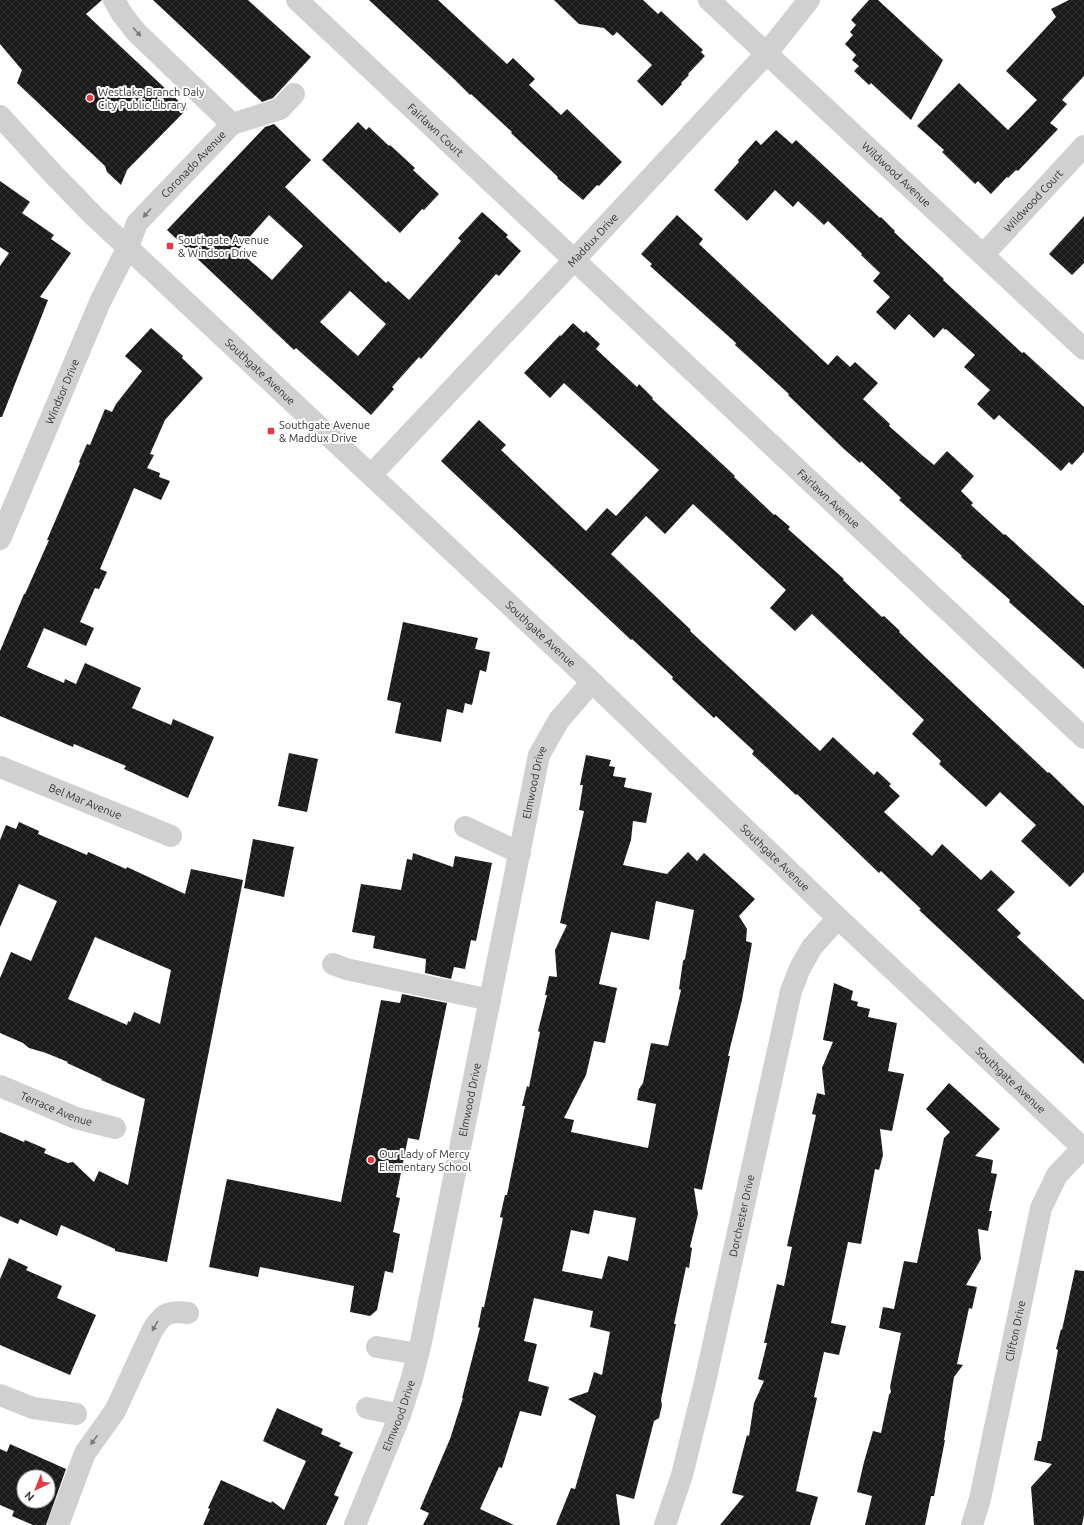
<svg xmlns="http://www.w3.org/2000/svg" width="1084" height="1525" viewBox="0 0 1084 1525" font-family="Ubuntu,sans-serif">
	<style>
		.building { fill: url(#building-cross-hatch); fill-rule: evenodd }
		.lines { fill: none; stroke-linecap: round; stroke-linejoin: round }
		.minor { stroke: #d0d0d0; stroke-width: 22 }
		.oneway { fill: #7a7a7a }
		.poi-dot { fill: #e63946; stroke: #fff; stroke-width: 1.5 }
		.labels { text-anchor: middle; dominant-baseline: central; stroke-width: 4; stroke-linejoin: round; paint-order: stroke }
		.poi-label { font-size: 11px; fill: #333; stroke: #fff; text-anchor: start }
		.street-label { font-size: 11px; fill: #333; stroke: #fff }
	</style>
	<defs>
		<pattern id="building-cross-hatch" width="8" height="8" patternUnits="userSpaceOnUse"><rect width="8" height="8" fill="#1a1a1a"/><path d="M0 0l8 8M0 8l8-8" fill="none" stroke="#333"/></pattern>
	</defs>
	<rect width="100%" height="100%" fill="#fff"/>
	<!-- building -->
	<g class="building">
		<path d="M 0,0 L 102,0 L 86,14 L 187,109 L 127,170 L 121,185 L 107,172 L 105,166 L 17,83 L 22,70 L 0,44 Z"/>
		<path d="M 153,0 L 248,0 L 311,57 L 273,98 L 262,102 Z"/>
		<path d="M 369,0 L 438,0 L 507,64 L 513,58 L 535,79 L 529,85 L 561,115 L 567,109 L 622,162 L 599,186 L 597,185 L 583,200 L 557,178 L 558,177 L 511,133 L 512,132 L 471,94 L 470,95 L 455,80 Z"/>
		<path d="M 554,0 L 643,0 L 658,14 L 661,11 L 703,50 L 701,52 L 705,56 L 688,74 L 689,75 L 681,83 L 682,84 L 662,106 L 637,81 L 652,65 L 617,32 L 613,36 L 604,28 L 579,24 Z"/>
		<path d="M 869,0 L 878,0 L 943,60 L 911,120 L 871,83 L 869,85 L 854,71 L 859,66 L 852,60 L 856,55 L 845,44 L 853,35 L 850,32 L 856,25 L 851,20 Z"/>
		<path d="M 1069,0 L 1084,0 L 1084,76 L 1062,100 L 1067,104 L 1050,123 L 1058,129 L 1018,171 L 1016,170 L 1008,178 L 1007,177 L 991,194 L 978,181 L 975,184 L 942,152 L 944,150 L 917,126 L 959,83 L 1008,130 L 1037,100 L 1006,71 L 1056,17 L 1051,9 Z"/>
		<path d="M 358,122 L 366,130 L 369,127 L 389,146 L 390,145 L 415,168 L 413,170 L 439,194 L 424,210 L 422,209 L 400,233 L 322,160 Z"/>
		<path d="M 274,124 L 311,160 L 285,187 L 386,283 L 388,281 L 409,300 L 461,241 L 458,238 L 482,212 L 508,235 L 506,237 L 521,251 L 499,276 L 496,274 L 421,359 L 419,357 L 392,387 L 394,389 L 371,415 L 296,348 L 294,350 L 167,230 L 265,127 ZM 269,215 L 303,246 L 272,280 L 238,250 ZM 350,291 L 386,324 L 358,356 L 320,322 Z"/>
		<path d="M 776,130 L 792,144 L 796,140 L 880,218 L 881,217 L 895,231 L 894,232 L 944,279 L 943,280 L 1022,353 L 1024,352 L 1084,407 L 1084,452 L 1072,465 L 1069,462 L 1061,471 L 999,415 L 994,420 L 977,404 L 990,390 L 964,367 L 975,355 L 946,329 L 945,330 L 943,328 L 934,338 L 909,314 L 895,330 L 876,312 L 890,297 L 873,281 L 880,273 L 861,255 L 862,254 L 828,221 L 824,225 L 798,201 L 793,207 L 775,190 L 747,221 L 714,190 L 739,162 L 738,160 L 756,140 L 761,145 Z"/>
		<path d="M 0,181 L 30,202 L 22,213 L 54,235 L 51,239 L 71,253 L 40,297 L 48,300 L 2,417 L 0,417 L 0,266 L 9,253 L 0,247 Z"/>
		<path d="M 677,215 L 703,239 L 699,244 L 828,365 L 837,355 L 850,367 L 855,362 L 878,383 L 863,399 L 890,424 L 889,426 L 923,456 L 934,465 L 947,451 L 974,476 L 961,491 L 973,503 L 971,505 L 1004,535 L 1005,534 L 1084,606 L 1084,669 L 1026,617 L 1009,602 L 1010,600 L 961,557 L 962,556 L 899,500 L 901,498 L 861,461 L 860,463 L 844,449 L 788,395 L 789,394 L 735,345 L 736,343 L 650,266 L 652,264 L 641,254 Z"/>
		<path d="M 1084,216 L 1084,263 L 1072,275 L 1049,254 Z"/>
		<path d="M 573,323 L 584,333 L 586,331 L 600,344 L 596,349 L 637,387 L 639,384 L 653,398 L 652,399 L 735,476 L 734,477 L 774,515 L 775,514 L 790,527 L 788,529 L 844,579 L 843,580 L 882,617 L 884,616 L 900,631 L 899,632 L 925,657 L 1048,773 L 1049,772 L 1084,806 L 1084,872 L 1070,887 L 1021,841 L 1036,825 L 1000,792 L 986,807 L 939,764 L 941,761 L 912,734 L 924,720 L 812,614 L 795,631 L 770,608 L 786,590 L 693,504 L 665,534 L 646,516 L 611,554 L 691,630 L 690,631 L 718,657 L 820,751 L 833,737 L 874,775 L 877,771 L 891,784 L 889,786 L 900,796 L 884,812 L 932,856 L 942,844 L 981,880 L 991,870 L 1015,892 L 997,910 L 1021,933 L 1017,937 L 1084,1000 L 1084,1064 L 919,910 L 921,909 L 881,871 L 879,873 L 797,794 L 796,795 L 752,754 L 754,751 L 716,716 L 714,718 L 672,679 L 673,677 L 632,639 L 631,640 L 441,461 L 479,420 L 506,445 L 501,450 L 586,531 L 607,508 L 616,516 L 659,470 L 564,383 L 550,398 L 524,373 L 560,335 L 561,336 Z"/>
		<path d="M 151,328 L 183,356 L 182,358 L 203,378 L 165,420 L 150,454 L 154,455 L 147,468 L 160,473 L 159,477 L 170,481 L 161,500 L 134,488 L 100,569 L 107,572 L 99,589 L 95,588 L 80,622 L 94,628 L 86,646 L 44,628 L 27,667 L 64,683 L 65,679 L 76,684 L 85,663 L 141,688 L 132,708 L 171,725 L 173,719 L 214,737 L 188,798 L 124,769 L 126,766 L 74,744 L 73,747 L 0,716 L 0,651 L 24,594 L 25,594 L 49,540 L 47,540 L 80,463 L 79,462 L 87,444 L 90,445 L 105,409 L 112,412 L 116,404 L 142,371 L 125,356 Z"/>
		<path d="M 403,622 L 478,638 L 475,649 L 490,652 L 486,672 L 480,670 L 472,705 L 465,703 L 463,713 L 447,709 L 441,742 L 395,733 L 401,703 L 387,700 Z"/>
		<path d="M 289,753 L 318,759 L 307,812 L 278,806 Z"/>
		<path d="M 586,755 L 611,760 L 609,766 L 615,767 L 613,776 L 626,778 L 624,787 L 652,793 L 646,823 L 633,821 L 631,840 L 623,865 L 667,874 L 688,852 L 697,861 L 704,853 L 755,899 L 739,916 L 747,929 L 746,941 L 752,943 L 742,1000 L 728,1056 L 730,1056 L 702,1190 L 694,1188 L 698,1214 L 690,1247 L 692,1248 L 689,1268 L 686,1267 L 674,1324 L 676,1324 L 661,1400 L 662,1405 L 659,1418 L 654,1421 L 634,1499 L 616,1494 L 620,1525 L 556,1525 L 571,1488 L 575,1489 L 596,1416 L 568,1399 L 588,1392 L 594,1372 L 602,1375 L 610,1332 L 590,1327 L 593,1311 L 534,1298 L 524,1341 L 537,1344 L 528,1381 L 549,1387 L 541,1416 L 520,1411 L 502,1468 L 499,1467 L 480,1509 L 514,1525 L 423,1525 L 429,1513 L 420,1509 L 450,1439 L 463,1398 L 462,1398 L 480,1328 L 478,1327 L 482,1307 L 484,1307 L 496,1251 L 503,1218 L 500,1217 L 505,1195 L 507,1195 L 525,1106 L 522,1106 L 527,1086 L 529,1087 L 540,1032 L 538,1031 L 547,995 L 545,995 L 549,976 L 557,977 L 555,950 L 567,925 L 560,923 L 584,811 L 579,810 L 583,785 L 580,785 ZM 656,901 L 694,910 L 685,959 L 683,961 L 679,989 L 681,990 L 668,1046 L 651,1043 L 643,1083 L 639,1089 L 637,1100 L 656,1104 L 648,1148 L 571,1132 L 574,1120 L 564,1118 L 586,1075 L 594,1041 L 605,1043 L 617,988 L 599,984 L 611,932 L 649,940 ZM 594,1210 L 636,1218 L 628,1261 L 608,1256 L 602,1279 L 562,1271 L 571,1230 L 589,1234 Z"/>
		<path d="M 19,822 L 39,831 L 38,834 L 87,855 L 88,852 L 126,869 L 127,867 L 185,894 L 191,869 L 243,880 L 167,1262 L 115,1251 L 115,1249 L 61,1225 L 57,1236 L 20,1219 L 18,1224 L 0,1216 L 0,1132 L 24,1142 L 25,1140 L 46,1149 L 44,1153 L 68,1163 L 73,1162 L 94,1182 L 99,1171 L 128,1185 L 145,1099 L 101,1080 L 102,1079 L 67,1063 L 68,1062 L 46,1053 L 29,1048 L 23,1043 L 0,1033 L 0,978 L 11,952 L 31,961 L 57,901 L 19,884 L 0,927 L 0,840 L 6,825 L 16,829 ZM 95,937 L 171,970 L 160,1024 L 134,1012 L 130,1022 L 128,1021 L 127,1025 L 68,999 Z"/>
		<path d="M 253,839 L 294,847 L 284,897 L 244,888 Z"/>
		<path d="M 413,853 L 453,867 L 455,856 L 492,863 L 476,941 L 471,940 L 465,969 L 454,967 L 451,979 L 425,973 L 426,959 L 373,948 L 375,936 L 352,932 L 361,884 L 401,890 L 407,859 L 412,860 Z"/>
		<path d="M 834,983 L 853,991 L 851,1000 L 858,1002 L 857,1006 L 870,1009 L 868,1017 L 897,1023 L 888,1071 L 904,1074 L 892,1131 L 880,1129 L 883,1155 L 879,1170 L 875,1169 L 861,1244 L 848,1242 L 831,1323 L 846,1326 L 839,1355 L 824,1352 L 814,1397 L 817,1398 L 796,1491 L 818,1497 L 810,1525 L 720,1525 L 744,1496 L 732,1493 L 747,1435 L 749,1436 L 754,1403 L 764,1381 L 758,1379 L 767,1343 L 764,1343 L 777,1284 L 784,1286 L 792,1247 L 787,1246 L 816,1115 L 812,1114 L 817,1093 L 825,1095 L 822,1068 L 833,1042 L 823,1040 Z"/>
		<path d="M 402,994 L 447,1003 L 419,1140 L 408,1138 L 396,1197 L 400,1198 L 393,1232 L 400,1234 L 393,1273 L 385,1271 L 377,1310 L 370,1316 L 350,1312 L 354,1286 L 260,1267 L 258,1277 L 209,1267 L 227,1179 L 341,1202 L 381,1000 L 400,1003 Z"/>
		<path d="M 949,1083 L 1000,1129 L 975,1156 L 993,1160 L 991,1173 L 997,1174 L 989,1211 L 992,1211 L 988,1231 L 978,1229 L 981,1259 L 966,1285 L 977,1287 L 972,1309 L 969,1308 L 957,1364 L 963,1365 L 954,1377 L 944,1440 L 945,1440 L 934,1496 L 931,1496 L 925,1525 L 865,1525 L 872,1496 L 857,1492 L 864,1462 L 873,1431 L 881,1433 L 889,1395 L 891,1392 L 890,1387 L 901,1333 L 879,1328 L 883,1307 L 894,1309 L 904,1261 L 917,1263 L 944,1138 L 950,1132 L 926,1109 Z"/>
		<path d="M 9,1258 L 28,1267 L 26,1270 L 62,1286 L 57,1298 L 96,1315 L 70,1375 L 0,1345 L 0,1279 Z"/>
		<path d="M 1075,1270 L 1084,1271 L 1084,1515 L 1082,1525 L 1034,1525 L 1031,1487 L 1052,1464 L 1034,1460 L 1038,1441 L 1041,1441 L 1058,1350 L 1056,1349 L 1061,1329 L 1062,1330 Z"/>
		<path d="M 277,1408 L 323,1429 L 321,1434 L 341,1443 L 339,1446 L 353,1452 L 334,1495 L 339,1497 L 326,1525 L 203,1525 L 210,1509 L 208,1508 L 221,1480 L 271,1503 L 272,1501 L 284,1510 L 306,1461 L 263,1441 Z"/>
		<path d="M 10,1444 L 66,1469 L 46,1525 L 33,1525 L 12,1516 L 14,1511 L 0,1505 L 0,1449 L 7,1452 ZM 24,1477 L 48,1477 L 48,1501 L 24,1501 Z"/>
	</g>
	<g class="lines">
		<!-- minor -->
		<g class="minor">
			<path d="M 114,0 L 122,14 L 136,32 L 232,124"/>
			<path id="s1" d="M 297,0 L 1084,738"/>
			<path id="s2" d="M 709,0 L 1084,349"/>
			<path id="s3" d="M 0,116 L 54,175 L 94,216 L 592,682 L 838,918 L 1084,1149"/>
			<path id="s4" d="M 983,255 L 1084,146"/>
			<path id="s5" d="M 371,475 L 575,259 L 766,54 L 809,0"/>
			<path id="s6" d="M 0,539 L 100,302 L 128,247 L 137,223 L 232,124 L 280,109 L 294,94"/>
			<path id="s7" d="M 0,767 L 171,836"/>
			<path d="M 465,827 L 520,853"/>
			<path d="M 333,964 L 346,969 L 490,1000"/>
			<path id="s8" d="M 0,1086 L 76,1118 L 115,1128"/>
			<path d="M 377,1347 L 418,1354"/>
			<path d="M 0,1395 L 33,1408 L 76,1414"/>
			<path d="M 367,1408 L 400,1415"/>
			<path d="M 58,1525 L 85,1453 L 115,1411 L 152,1331 C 162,1314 168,1310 188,1313"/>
			<path id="s9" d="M 355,1525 L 400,1415 L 412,1378 L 421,1342 L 539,755 L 559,720 L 592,682"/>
			<path id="s10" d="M 665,1525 L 682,1475 L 705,1382 L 791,991 L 800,968 L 812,947 L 838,918"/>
			<path id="s11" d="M 972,1525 L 980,1499 L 1041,1208 L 1057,1175 L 1083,1148"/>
		</g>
	</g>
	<!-- one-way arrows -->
	<defs><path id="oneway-solid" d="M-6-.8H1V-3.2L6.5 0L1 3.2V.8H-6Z"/></defs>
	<g class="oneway">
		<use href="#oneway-solid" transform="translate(137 32) rotate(48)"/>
		<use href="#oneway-solid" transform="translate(147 213) rotate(131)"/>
		<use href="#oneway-solid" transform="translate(155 1326) rotate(120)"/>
		<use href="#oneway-solid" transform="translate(94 1440) rotate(126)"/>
	</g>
	<!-- markers -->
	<g class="poi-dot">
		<circle cx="90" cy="98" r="4"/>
		<rect x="166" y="242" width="8" height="8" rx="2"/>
		<rect x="267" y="427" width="8" height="8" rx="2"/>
		<circle cx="371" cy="1160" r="4"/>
	</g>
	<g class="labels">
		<!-- poi labels -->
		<g class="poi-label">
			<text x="98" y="92">Westlake Branch Daly<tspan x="98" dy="13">City Public Library</tspan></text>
			<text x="178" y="240">Southgate Avenue<tspan x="178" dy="13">&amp; Windsor Drive</tspan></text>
			<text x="279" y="425">Southgate Avenue<tspan x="279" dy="13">&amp; Maddux Drive</tspan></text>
			<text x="379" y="1154">Our Lady of Mercy<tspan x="379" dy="13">Elementary School</tspan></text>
		</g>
		<!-- street labels -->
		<g class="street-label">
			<text stroke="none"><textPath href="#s1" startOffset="190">Fairlawn Court</textPath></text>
			<text stroke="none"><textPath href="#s6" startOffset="426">Coronado Avenue</textPath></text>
			<text stroke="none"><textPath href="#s2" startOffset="256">Wildwood Avenue</textPath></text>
			<text stroke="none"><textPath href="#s4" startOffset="74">Wildwood Court</textPath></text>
			<text stroke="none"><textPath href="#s5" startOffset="323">Maddux Drive</textPath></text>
			<text stroke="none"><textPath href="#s3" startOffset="365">Southgate Avenue</textPath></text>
			<text stroke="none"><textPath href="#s6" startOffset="160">Windsor Drive</textPath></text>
			<text stroke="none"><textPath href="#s1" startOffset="729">Fairlawn Avenue</textPath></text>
			<text stroke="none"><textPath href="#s3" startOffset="749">Southgate Avenue</textPath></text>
			<text stroke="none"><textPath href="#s9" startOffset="766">Elmwood Drive</textPath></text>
			<text stroke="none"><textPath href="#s7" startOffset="92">Bel Mar Avenue</textPath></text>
			<text stroke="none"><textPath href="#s3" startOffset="1073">Southgate Avenue</textPath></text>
			<text stroke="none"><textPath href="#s3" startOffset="1397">Southgate Avenue</textPath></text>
			<text stroke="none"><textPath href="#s9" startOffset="442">Elmwood Drive</textPath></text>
			<text stroke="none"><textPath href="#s8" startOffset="61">Terrace Avenue</textPath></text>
			<text stroke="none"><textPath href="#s10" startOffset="319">Dorchester Drive</textPath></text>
			<text stroke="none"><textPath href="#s11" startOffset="199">Clifton Drive</textPath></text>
			<text stroke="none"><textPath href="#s9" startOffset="118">Elmwood Drive</textPath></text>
		</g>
	</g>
	<!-- north arrow -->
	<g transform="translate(36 1489) rotate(223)"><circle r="19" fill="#ffffff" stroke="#adadad"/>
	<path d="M0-3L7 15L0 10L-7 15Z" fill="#e63946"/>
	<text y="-6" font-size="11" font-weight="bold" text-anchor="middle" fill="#333333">N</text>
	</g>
</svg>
